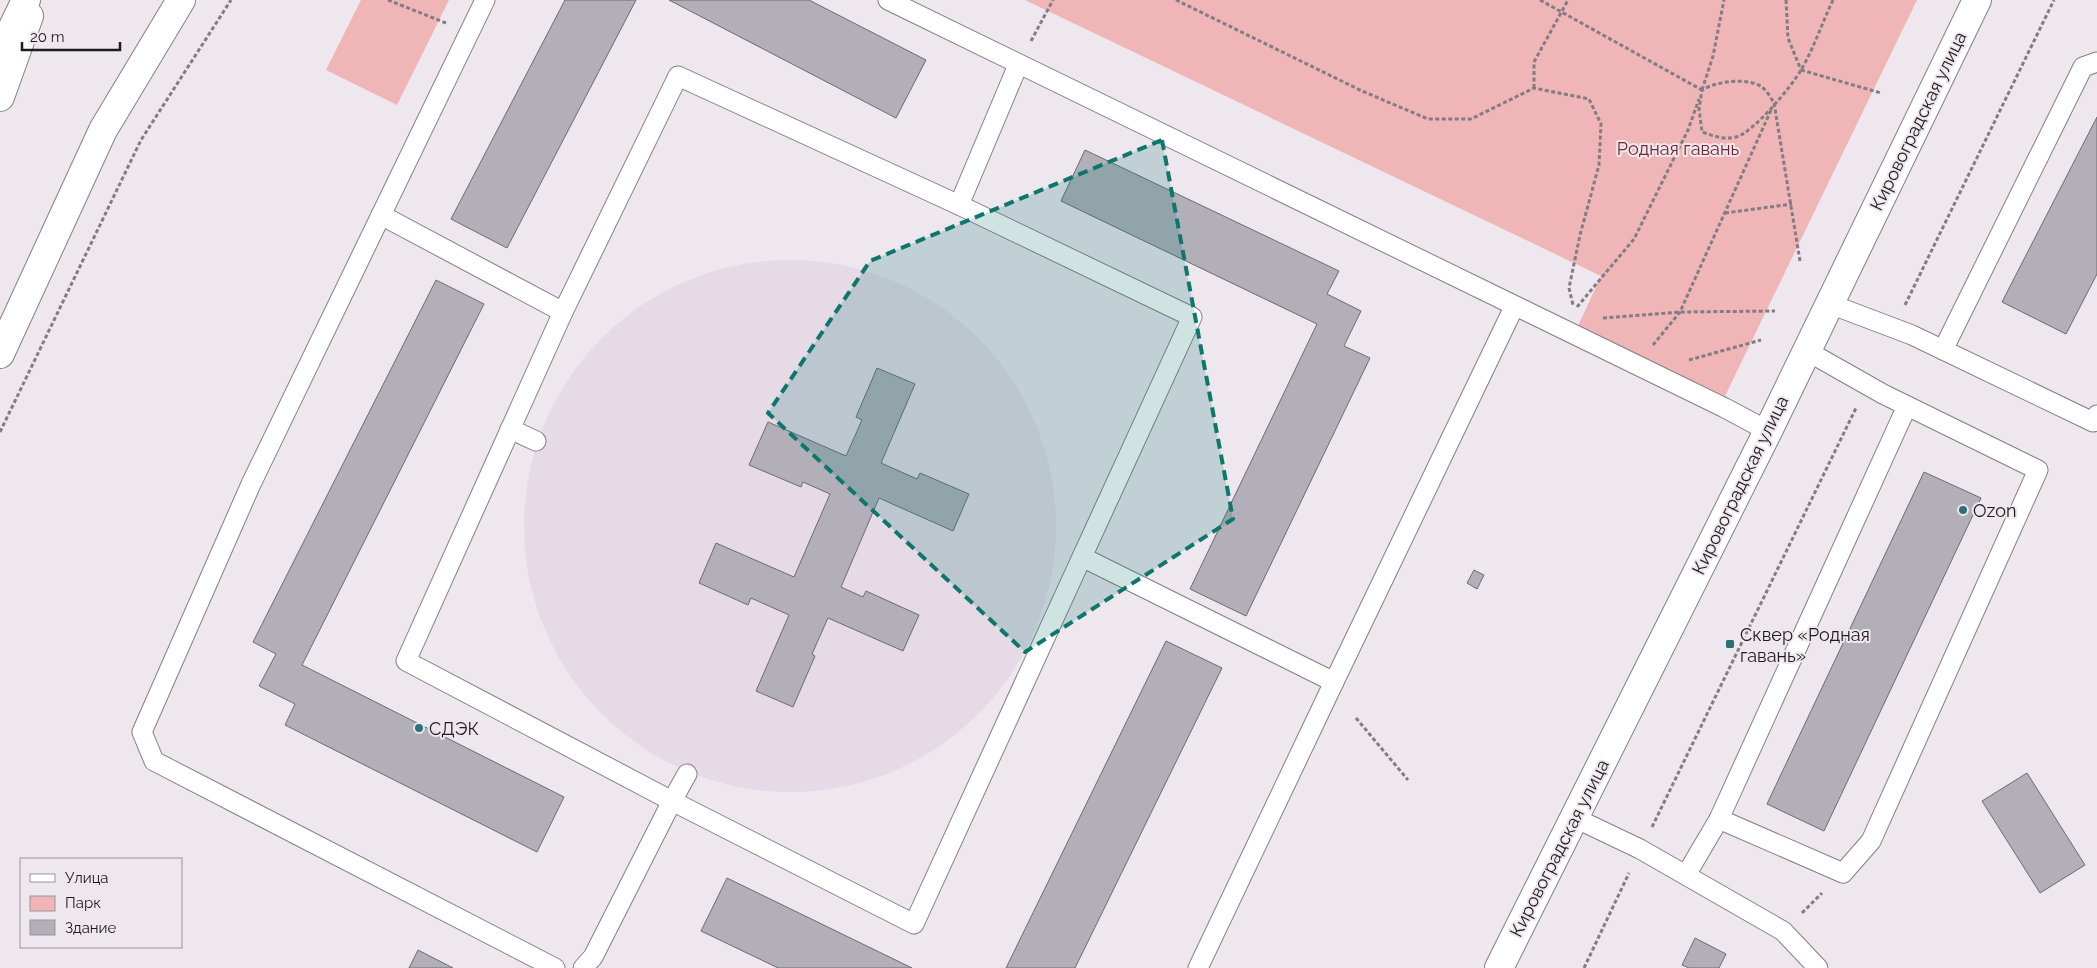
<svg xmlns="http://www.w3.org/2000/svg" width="2097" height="968" viewBox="0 0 2097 968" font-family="Raleway,sans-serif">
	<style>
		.built { fill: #e7dae7 }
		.green { fill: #efb5b7 }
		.building { fill: #b2afb8; stroke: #6d6a72 }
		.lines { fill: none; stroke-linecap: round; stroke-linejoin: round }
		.lane-casing { stroke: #857f85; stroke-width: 21 }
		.secondary-casing { stroke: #857f85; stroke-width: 30 }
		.primary-casing { stroke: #857f85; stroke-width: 30 }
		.path { stroke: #827d82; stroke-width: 3; stroke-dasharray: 4 2.5; stroke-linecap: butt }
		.lane { stroke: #fff; stroke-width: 19 }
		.secondary { stroke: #fff; stroke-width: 28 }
		.primary { stroke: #fff; stroke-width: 28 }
		.marked { fill: #0f766e; fill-opacity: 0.2; stroke: #0f766e; stroke-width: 4; stroke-dasharray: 10 6; stroke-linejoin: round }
		.poi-dot { fill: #287278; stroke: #eee7ee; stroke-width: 2 }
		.labels { text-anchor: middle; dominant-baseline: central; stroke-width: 4; stroke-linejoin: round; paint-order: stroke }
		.street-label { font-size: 18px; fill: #1d1b1d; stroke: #eee7ee }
		.park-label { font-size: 18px; fill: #702730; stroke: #eee7ee }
		.poi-label { font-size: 18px; fill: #1d1b1d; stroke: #eee7ee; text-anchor: start }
	</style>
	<rect width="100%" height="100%" fill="#eee7ee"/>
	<!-- built -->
	<circle class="built" cx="790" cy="526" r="266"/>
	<!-- green -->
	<g class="green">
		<path d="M 361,0 L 449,0 L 397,105 L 326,70 Z"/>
		<path d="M 1025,0 L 1917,0 L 1725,396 L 1578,326 L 1601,276 Z"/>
	</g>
	<!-- building -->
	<g class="building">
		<path d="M 565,0 L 636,0 L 507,248 L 451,219 Z"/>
		<path d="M 669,0 L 809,0 L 926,60 L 896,118 Z"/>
		<path d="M 2097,117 L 2097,274 L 2066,334 L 2002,302 Z"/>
		<path d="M 1085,150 L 1339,271 L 1327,294 L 1361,311 L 1344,346 L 1370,358 L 1246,616 L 1190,589 L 1317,324 L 1061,201 Z"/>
		<path d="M 436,280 L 484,304 L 302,665 L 564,797 L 537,852 L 285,725 L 295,704 L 259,686 L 276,654 L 253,642 Z"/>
		<path d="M 877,368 L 915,384 L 881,463 L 917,479 L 920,473 L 969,494 L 953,531 L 879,498 L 841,587 L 863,597 L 866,591 L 919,615 L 903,651 L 828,618 L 812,654 L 815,656 L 793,707 L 756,691 L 789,615 L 751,598 L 748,605 L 699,583 L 716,543 L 794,577 L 830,494 L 803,482 L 801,487 L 749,465 L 768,422 L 846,456 L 862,420 L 856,417 Z"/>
		<path d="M 1924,472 L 1981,498 L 1824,831 L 1767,804 Z"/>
		<path d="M 1474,570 L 1484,575 L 1477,589 L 1467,583 Z"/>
		<path d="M 1166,641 L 1222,668 L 1075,968 L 1006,968 Z"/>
		<path d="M 2027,773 L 2085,865 L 2040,893 L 1982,801 Z"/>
		<path d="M 727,878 L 912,968 L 778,968 L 774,966 L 701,931 Z"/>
		<path d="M 1695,938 L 1726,954 L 1719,968 L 1689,968 L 1682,965 Z"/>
		<path d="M 418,950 L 453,968 L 409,968 Z"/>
	</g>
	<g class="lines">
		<defs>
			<g id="lane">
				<path d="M 485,0 L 251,484 L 142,732 L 154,761 L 555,968"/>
				<path d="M 888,0 L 1725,408 L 1768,431"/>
				<path d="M 959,205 L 1018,65"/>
				<path d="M 381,215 L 563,312 L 678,76 L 959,205 L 1192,317 L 1082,557"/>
				<path d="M 1830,304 L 1912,335 L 2093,422 L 2097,415"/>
				<path d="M 563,312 L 406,661 L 672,801 L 687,774"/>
				<path d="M 1943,350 L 2083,67 L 2097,62"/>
				<path d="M 510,429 L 536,441"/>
				<path d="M 1575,818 L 1640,849 L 1783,931 L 1818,968"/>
				<path d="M 1719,819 L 1843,873 L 1871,841 L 2038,470 L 1883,394 L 1807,351"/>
				<path d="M 1686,875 L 1719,819 L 1907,406"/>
				<path d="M 583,968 L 593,957 L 672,801 L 914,924 L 1082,557 L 1334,682 L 1514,307"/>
				<path d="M 1198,968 L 1334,682"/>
			</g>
			<g id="secondary">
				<path d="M 0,97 L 29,16"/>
				<path d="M 0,354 L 103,130 L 181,0"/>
				<path d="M 1499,968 L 1768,431 L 1977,0"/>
			</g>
			<path id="primary" d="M 0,54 L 26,0"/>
		</defs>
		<!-- lane casing -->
		<use href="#lane" class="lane-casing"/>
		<!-- secondary casing -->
		<use href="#secondary" class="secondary-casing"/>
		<!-- primary casing -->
		<use href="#primary" class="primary-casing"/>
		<!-- path -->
		<g class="path">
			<path d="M 388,0 L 446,23"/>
			<path d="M 1176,0 L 1362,91 L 1428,119 L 1471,119 L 1534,88 L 1589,99 L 1601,124 L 1599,165 L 1580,235 L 1569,288 L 1573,305"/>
			<path d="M 1540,0 L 1702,90"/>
			<path d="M 1786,0 L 1788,38 L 1801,70"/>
			<path d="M 1031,41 L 1053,0"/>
			<path d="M 1801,70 L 1881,93"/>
			<path d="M 1534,88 L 1534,62 L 1568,0"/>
			<path d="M 1702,90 L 1713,56 L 1724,0"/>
			<path d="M 1725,213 L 1792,204"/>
			<path d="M 1800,261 L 1774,103 C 1771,98 1767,91 1762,87 C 1747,77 1717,81 1702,90 L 1699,109 L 1702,132 C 1714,136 1723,140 1736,137 C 1753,133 1792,86 1801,70 C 1814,48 1822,23 1833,0"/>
			<path d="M 1905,305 L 2054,0"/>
			<path d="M 1577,307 L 1634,239 L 1688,130 L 1699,99"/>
			<path d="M 1603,318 L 1680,312 L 1775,311"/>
			<path d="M 1653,345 L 1680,312 L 1772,108"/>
			<path d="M 1689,360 L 1761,340"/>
			<path d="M 0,432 L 141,140 L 231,0"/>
			<path d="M 1356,718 L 1408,780"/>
			<path d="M 1652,827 L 1856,408"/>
			<path d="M 1802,913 L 1822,893"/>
			<path d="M 1584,968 L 1629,873"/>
		</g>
		<!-- lane -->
		<use href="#lane" class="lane"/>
		<!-- secondary -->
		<use href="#secondary" class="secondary"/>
		<!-- primary -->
		<use href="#primary" class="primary"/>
	</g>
	<!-- marked area -->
	<path class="marked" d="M 1162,140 L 1233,519 L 1025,652 L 768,413 L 870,261 Z"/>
	<!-- markers -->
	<g class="poi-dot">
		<circle cx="1963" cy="510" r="5"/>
		<rect x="1725" y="639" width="10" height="10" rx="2.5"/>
		<circle cx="419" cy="728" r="5"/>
	</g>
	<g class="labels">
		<!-- street labels -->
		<g class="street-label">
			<text transform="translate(1918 121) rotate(-64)">Кировоградская улица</text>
			<text transform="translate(1740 485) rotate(-64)">Кировоградская улица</text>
			<text transform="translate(1559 848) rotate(-63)">Кировоградская улица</text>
		</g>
		<!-- park labels -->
		<g class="park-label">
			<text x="1678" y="148">Родная гавань</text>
		</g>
		<!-- poi labels -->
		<g class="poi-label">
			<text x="1973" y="510">Ozon</text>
			<text x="1740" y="634">Сквер «Родная<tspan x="1740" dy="21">гавань»</tspan></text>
			<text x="429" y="728">СДЭК</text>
		</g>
	</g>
	<!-- legend -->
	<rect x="20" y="858" width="162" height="90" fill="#eee7ee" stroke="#9a959a"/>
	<rect x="30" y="874" width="25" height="8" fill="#ffffff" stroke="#9a959a"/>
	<text x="65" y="883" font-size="15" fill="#1d1b1d">Улица</text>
	<rect x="30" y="896" width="25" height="15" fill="#efb5b7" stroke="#9a959a"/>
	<text x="65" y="908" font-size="15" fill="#1d1b1d">Парк</text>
	<rect x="30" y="920" width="25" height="15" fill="#b2afb8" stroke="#9a959a"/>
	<text x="65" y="933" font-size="15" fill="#1d1b1d">Здание</text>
	<!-- scale -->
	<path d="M22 42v8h98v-8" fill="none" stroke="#1d1b1d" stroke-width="2.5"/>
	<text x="30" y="42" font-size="15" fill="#1d1b1d" stroke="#eee7ee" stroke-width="4" paint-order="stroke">20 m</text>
</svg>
